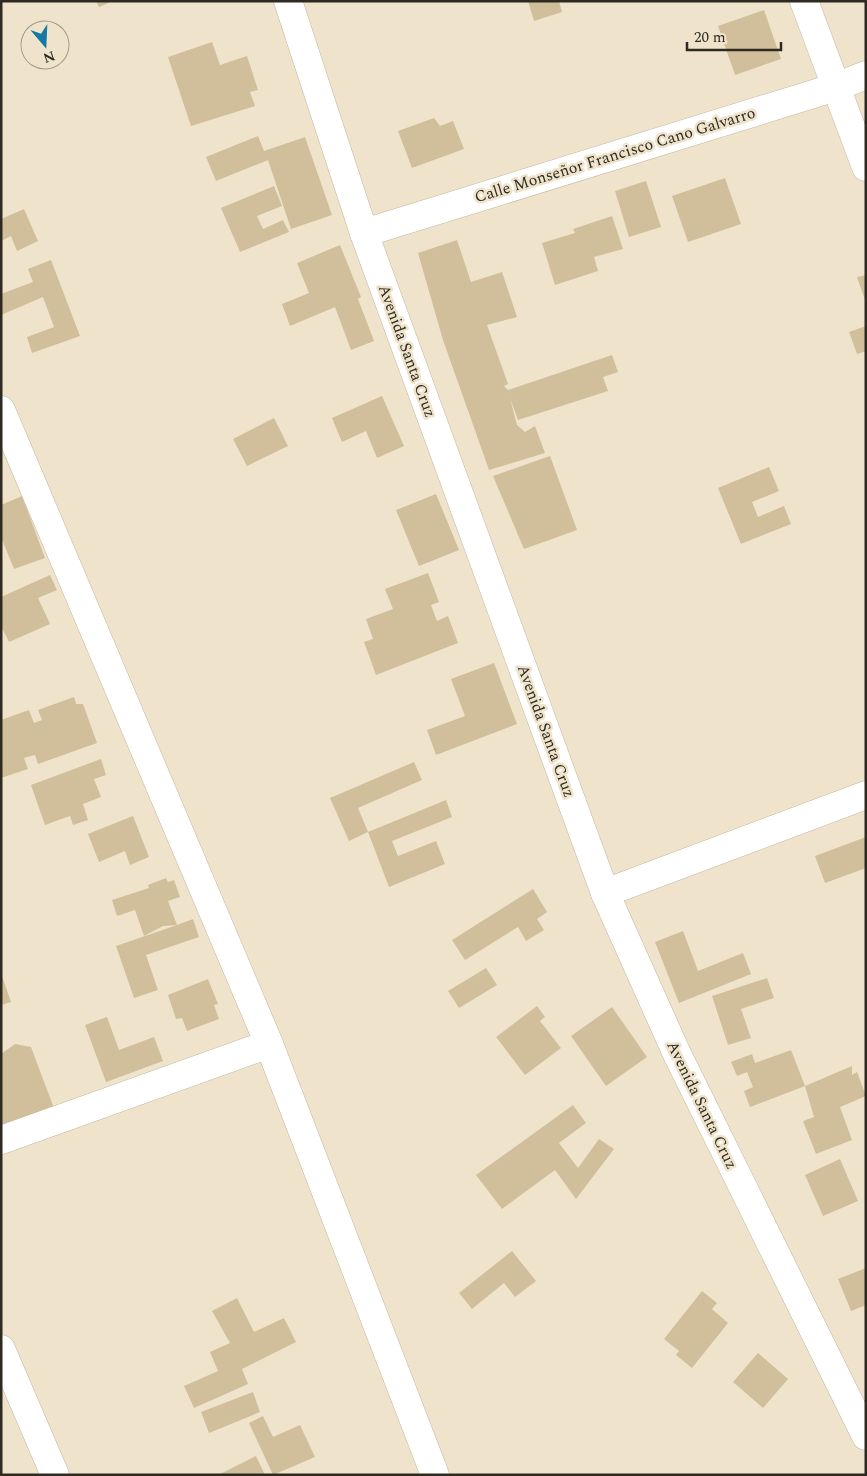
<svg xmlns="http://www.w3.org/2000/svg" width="867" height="1476" viewBox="0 0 867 1476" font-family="Spectral,serif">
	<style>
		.building { fill: #d0bf9a }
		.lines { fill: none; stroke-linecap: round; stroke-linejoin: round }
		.minor-casing { stroke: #c2b79f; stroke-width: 29 }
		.major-casing { stroke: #c2b79f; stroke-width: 29 }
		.minor { stroke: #fff; stroke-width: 28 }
		.major { stroke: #fff; stroke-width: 28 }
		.labels { text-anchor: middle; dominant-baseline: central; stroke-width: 5; stroke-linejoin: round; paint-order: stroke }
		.street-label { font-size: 16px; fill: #2e2a21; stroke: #efe4cb }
	</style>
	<rect width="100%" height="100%" fill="#efe4cb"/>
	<!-- building -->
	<g class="building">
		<path d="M 96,1 L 113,1 L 99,7 Z"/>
		<path d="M 528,1 L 559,1 L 562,12 L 534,21 Z"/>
		<path d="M 764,10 L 781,59 L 735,75 L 718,26 Z"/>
		<path d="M 212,42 L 220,65 L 247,56 L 258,90 L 250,92 L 255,106 L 191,126 L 168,57 Z"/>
		<path d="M 434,118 L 440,126 L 453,121 L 464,149 L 412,168 L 398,131 Z"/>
		<path d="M 258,136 L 264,151 L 305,137 L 332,215 L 291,229 L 268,160 L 216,181 L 206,157 Z"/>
		<path d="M 725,178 L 741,224 L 688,242 L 672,196 Z"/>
		<path d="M 646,181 L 661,227 L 629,237 L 615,191 Z"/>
		<path d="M 274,186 L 282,206 L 257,216 L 263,229 L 283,220 L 289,232 L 240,252 L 221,208 Z"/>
		<path d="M 24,209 L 38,241 L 17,251 L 11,236 L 1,241 L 1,219 Z"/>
		<path d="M 612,216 L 623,249 L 594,257 L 598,271 L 555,285 L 542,243 L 575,233 L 573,229 Z"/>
		<path d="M 457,240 L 471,282 L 502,272 L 517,317 L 487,325 L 508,384 L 504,386 L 508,390 L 612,355 L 618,372 L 603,377 L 608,391 L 518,420 L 510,398 L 517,425 L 525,432 L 535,426 L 545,453 L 489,470 L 443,340 L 418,253 Z"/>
		<path d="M 340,245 L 361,297 L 358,299 L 374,341 L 351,350 L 335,307 L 290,326 L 282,304 L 309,293 L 297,263 Z"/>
		<path d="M 51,260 L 80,336 L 32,353 L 27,337 L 54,327 L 43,297 L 1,315 L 1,294 L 33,282 L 28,269 Z"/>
		<path d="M 866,275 L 866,300 L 865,300 L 857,277 Z"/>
		<path d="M 866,326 L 866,351 L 857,354 L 849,332 Z"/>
		<path d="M 382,396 L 404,446 L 377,458 L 366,431 L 342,442 L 332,418 Z"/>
		<path d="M 274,418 L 288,446 L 247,466 L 233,439 Z"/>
		<path d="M 550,456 L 577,530 L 524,549 L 493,476 Z"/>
		<path d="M 769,467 L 779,491 L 752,502 L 758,517 L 784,506 L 791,524 L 741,544 L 718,488 Z"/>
		<path d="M 436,494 L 459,550 L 419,566 L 396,510 Z"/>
		<path d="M 22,496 L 45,558 L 14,569 L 1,537 L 1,505 Z"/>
		<path d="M 428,573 L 439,602 L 431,605 L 437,621 L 448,616 L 458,643 L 376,675 L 364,642 L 373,639 L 366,619 L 393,609 L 385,589 Z"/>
		<path d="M 50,575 L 57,590 L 38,598 L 50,624 L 9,642 L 1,626 L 1,597 Z"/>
		<path d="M 494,663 L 517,724 L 436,755 L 427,730 L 465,716 L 451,679 Z"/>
		<path d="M 74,697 L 76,704 L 83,704 L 97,743 L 38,764 L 35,755 L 24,758 L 28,769 L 1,778 L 1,720 L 29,710 L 34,723 L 42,720 L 38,710 Z"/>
		<path d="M 101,759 L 106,775 L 94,779 L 101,797 L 83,804 L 88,820 L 73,825 L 70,816 L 45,825 L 31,785 Z"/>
		<path d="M 414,762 L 422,780 L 358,808 L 368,832 L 349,841 L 330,798 Z"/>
		<path d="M 446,800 L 452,817 L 392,841 L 398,856 L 436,841 L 445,864 L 389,887 L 368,832 Z"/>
		<path d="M 133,816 L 149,857 L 130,865 L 125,851 L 99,862 L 88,834 Z"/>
		<path d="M 866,837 L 866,868 L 825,883 L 815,856 Z"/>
		<path d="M 166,878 L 168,882 L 174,880 L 180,897 L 168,901 L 177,925 L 193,919 L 199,937 L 146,955 L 158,990 L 134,998 L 116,946 L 177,925 L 163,926 L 144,936 L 135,910 L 117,916 L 112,900 L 149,888 L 148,885 Z"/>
		<path d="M 533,889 L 547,912 L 537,919 L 544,930 L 526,941 L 518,927 L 465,960 L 452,940 Z"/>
		<path d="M 683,931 L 698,971 L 743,953 L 751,974 L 679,1003 L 655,942 Z"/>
		<path d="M 486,968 L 497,985 L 459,1008 L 448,991 Z"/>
		<path d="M 1,973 L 11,1002 L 1,1005 Z"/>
		<path d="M 767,978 L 774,998 L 741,1009 L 751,1038 L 728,1045 L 712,996 Z"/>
		<path d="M 208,979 L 218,1004 L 214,1005 L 219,1019 L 187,1031 L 182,1018 L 176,1019 L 168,995 Z"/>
		<path d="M 537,1006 L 545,1017 L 540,1021 L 561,1048 L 525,1075 L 496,1037 Z"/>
		<path d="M 612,1007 L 647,1057 L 606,1086 L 571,1036 Z"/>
		<path d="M 107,1017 L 119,1050 L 154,1037 L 163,1061 L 106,1082 L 85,1025 Z"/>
		<path d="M 15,1044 L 31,1047 L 55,1111 L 1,1130 L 1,1054 Z"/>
		<path d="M 791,1050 L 805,1086 L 750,1107 L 744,1091 L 753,1087 L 747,1072 L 737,1076 L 731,1062 L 752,1054 L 755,1063 Z"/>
		<path d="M 852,1066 L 852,1075 L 857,1072 L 866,1096 L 840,1107 L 852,1140 L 816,1154 L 803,1121 L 814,1117 L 805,1086 Z"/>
		<path d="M 573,1105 L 586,1123 L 559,1143 L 578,1168 L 599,1139 L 614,1149 L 576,1199 L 555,1170 L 502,1209 L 476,1175 Z"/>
		<path d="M 840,1159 L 858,1201 L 823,1216 L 805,1175 Z"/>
		<path d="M 512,1251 L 536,1281 L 515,1297 L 504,1283 L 472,1309 L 459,1293 Z"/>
		<path d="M 866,1268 L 866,1305 L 851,1311 L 838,1279 Z"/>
		<path d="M 702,1291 L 717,1303 L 712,1309 L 728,1323 L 692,1368 L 676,1355 L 679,1351 L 664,1339 Z"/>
		<path d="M 237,1298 L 254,1332 L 284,1318 L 296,1342 L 242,1369 L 248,1384 L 194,1408 L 184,1386 L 218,1371 L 210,1352 L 230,1343 L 212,1311 Z"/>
		<path d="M 758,1353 L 788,1379 L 763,1408 L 733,1382 Z"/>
		<path d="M 253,1392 L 260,1412 L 209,1433 L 201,1412 Z"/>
		<path d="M 263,1416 L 273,1437 L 300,1425 L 315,1457 L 273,1475 L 249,1423 Z"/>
		<path d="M 256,1456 L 265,1475 L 218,1475 Z"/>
	</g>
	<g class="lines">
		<defs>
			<g id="minor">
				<path d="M 804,1 L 866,167"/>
				<path d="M 364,233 L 836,87 L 866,75"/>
				<path d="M 1,410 L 269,1044 L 435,1475"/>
				<path d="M 605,893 L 866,795"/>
				<path d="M 1,1140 L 269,1044"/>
				<path d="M 1,1349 L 55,1475"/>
			</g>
			<path id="major" d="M 288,1 L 364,233 L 605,893 L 677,1054 L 866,1436"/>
		</defs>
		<!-- minor casing -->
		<use href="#minor" class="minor-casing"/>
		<!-- major casing -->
		<use href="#major" class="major-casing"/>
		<!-- minor -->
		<use href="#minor" class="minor"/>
		<!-- major -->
		<use href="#major" class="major"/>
	</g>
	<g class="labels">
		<!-- street labels -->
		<g class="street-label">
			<text transform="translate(615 155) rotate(-17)">Calle Monseñor Francisco Cano Galvarro</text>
			<text transform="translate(407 351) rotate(70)">Avenida Santa Cruz</text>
			<text transform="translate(546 731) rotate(70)">Avenida Santa Cruz</text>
			<text transform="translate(702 1105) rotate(64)">Avenida Santa Cruz</text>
		</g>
	</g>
	<!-- border -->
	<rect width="867" height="1476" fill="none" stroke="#2e2a21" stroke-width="5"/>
	<!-- north arrow -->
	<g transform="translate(45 45) rotate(161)"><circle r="24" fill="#efe4cb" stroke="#a29a87"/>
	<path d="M0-4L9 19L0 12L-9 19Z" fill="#1678a5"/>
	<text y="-8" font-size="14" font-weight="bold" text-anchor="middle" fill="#2e2a21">N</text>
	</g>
	<!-- scale -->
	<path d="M687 42v8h94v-8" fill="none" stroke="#2e2a21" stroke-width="2.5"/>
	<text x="694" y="42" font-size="15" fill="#2e2a21" stroke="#efe4cb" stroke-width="4" paint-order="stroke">20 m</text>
</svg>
